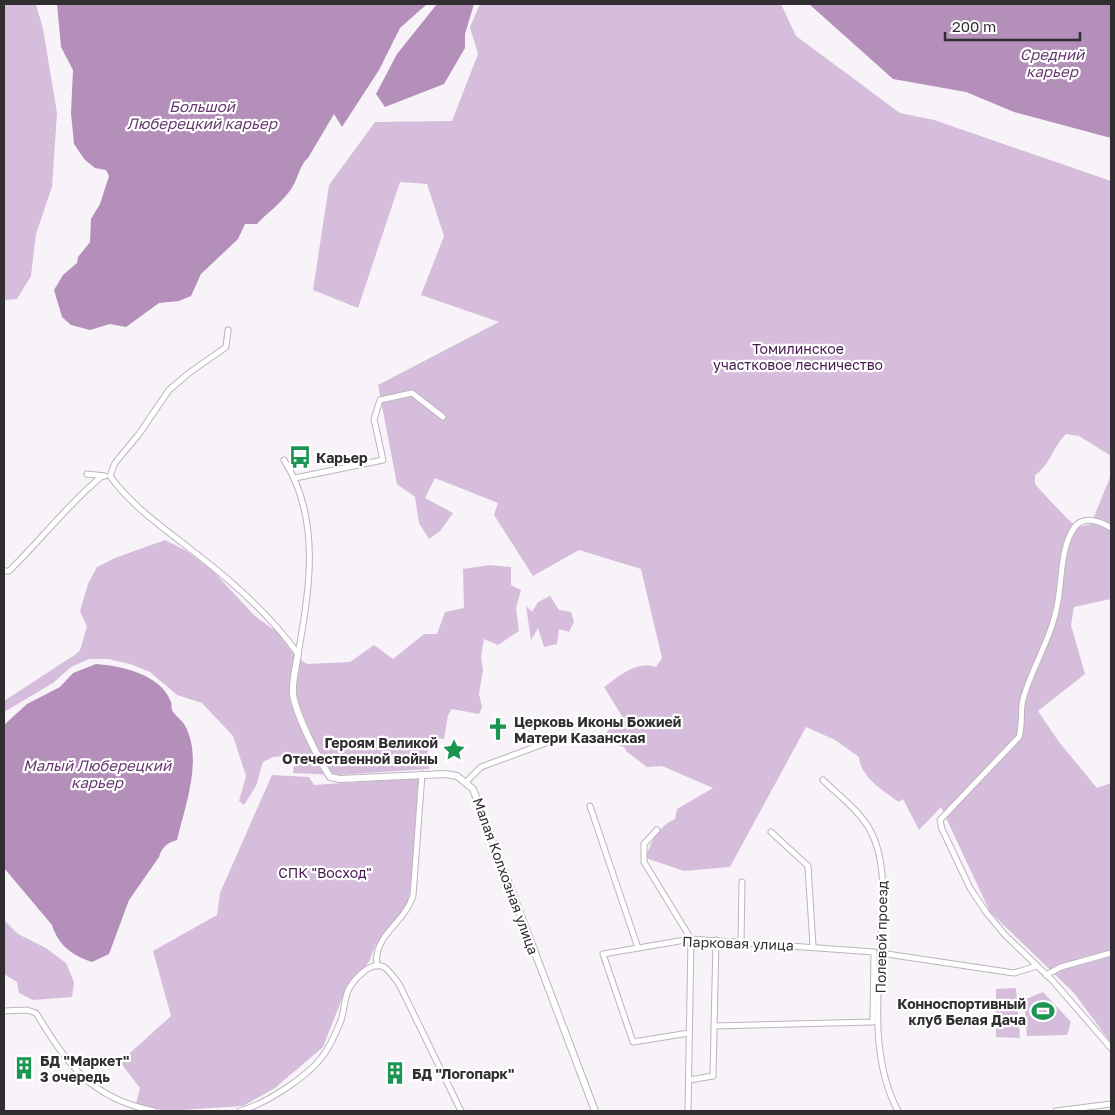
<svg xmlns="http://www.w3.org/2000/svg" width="1115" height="1115" viewBox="0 0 1115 1115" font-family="'Golos Text',sans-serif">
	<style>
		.green { fill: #d6bddb }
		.water { fill: #b38fba }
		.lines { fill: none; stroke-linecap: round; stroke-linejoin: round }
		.minor-casing { stroke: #bbb5bc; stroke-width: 7 }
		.tertiary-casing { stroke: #bbb5bc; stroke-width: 8 }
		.minor { stroke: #fff; stroke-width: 5 }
		.tertiary { stroke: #fff; stroke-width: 6 }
		.labels { text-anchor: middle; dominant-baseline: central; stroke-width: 4.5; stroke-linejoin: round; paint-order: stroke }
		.park-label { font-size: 14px; fill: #46184e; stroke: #fff }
		.poi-label { font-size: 14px; font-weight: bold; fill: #302e31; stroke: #fff; text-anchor: start }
		.street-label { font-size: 14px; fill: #302e31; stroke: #fff }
		.water-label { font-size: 15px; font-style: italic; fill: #683970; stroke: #fff }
	</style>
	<rect width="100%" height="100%" fill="#f8f2f9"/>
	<!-- green -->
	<g class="green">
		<path d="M 4,4 L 36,4 L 43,29 L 57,113 L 52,187 L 36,234 L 31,276 L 17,299 L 4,300 Z"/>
		<path d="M 482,4 L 781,4 L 796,36 L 900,113 L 934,120 L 1111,181 L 1111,456 L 1079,436 L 1066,434 C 1052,448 1051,464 1035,475 L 1035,484 C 1042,492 1072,525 1078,527 L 1091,524 L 1111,475 L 1111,599 L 1074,607 L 1071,625 L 1085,674 L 1038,711 L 1059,742 L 1097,788 L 1111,783 L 1111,1043 L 1074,993 L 990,912 L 941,807 L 919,830 L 903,799 L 899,802 C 884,792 860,776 859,757 L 835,740 L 806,727 L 730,867 L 684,871 L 646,858 C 650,842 659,826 675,819 L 677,809 L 713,788 L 662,766 L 647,767 L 627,752 L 624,747 L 599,740 L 622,716 L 604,687 C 621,675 635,661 656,667 L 662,658 L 641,569 L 579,550 L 533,576 L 494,515 L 498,503 L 435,478 L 425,498 L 453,513 L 440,531 L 429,539 L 419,523 L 415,497 L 397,484 L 378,385 L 499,322 L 421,295 L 444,236 L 427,184 L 400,182 L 358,308 L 313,290 L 329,185 L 375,122 L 452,121 L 478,54 L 470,27 L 479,6 Z"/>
		<path d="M 165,540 L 185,550 L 213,571 L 255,616 L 278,633 L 294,655 L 307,664 L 350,662 L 374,645 L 393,659 L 424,634 L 437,634 L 445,612 L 464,608 L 463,569 L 490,565 L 511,567 L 511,585 L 521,590 L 516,608 L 519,631 L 498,645 L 484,639 L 481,656 L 483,670 L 479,694 L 482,707 L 479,714 L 452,709 L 448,715 L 444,739 L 432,738 L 427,742 L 429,769 L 337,775 L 293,773 L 295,755 L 273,757 L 263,762 L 256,786 L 244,805 L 239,801 L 246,776 L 233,736 L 202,703 L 177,695 L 150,672 L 130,664 L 108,659 L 89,659 L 71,667 L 53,683 L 4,712 L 4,701 L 76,654 L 80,650 L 87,627 L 80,611 L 88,584 L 97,567 L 115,558 Z"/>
		<path d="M 550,596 L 559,610 L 571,612 L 574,622 L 569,632 L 559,629 L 557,644 L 544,647 L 538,628 L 531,640 L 526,606 L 532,612 L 538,602 Z"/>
		<path d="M 272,775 L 309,777 L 314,785 L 418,778 L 420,782 L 411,886 L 407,907 L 375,946 L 369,962 L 347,986 L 323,1047 L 275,1088 L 243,1106 L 165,1111 L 136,1104 L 140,1088 L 120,1062 L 171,1016 L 153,951 L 217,915 L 220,893 Z"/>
		<path d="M 4,920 L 18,934 L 46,948 L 66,963 L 74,982 L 72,997 L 33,1000 L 19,993 L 17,982 L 4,974 Z"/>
		<path d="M 1016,988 L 1020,1038 L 996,1037 L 996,989 Z"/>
		<path d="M 1043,992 L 1071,1022 L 1067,1035 L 1027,1036 L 1024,1000 Z"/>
	</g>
	<!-- water -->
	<g class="water">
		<path d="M 57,4 L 427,4 L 400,28 L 379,70 L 342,127 L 334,114 L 308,158 C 299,165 298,181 289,192 C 280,204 267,213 257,224 L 245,224 L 238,239 L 201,274 L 191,296 L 179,301 L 159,303 L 126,327 L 110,324 L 90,330 L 71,325 L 62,317 L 54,290 L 63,275 L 77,263 L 78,257 L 90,242 L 91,219 L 100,204 L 109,176 L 106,170 L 95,168 L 85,160 L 74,144 L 71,113 L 73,70 L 61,47 Z"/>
		<path d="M 437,4 L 474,4 L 465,34 L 465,48 L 444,84 L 385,107 L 376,94 L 397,54 Z"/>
		<path d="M 809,4 L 1111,4 L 1111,138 L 1014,112 L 966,92 L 893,79 Z"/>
		<path d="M 96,664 C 121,666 161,674 171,702 C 172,704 171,707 172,710 C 174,715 181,719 184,724 C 204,757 185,806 177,840 C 167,843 162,847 159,857 L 129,900 L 109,954 L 92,962 C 73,956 58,945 52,925 L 4,868 L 4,725 L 27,704 L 60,687 L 73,673 Z"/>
	</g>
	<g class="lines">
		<defs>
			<g id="minor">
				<path d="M 228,330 L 226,347 L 189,373 L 169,390 L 139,434 L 115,463 L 110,476 C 133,508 168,531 198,555 C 234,583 272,617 298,654"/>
				<path d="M 284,460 C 321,518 310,590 298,654"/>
				<path d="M 87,474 L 105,476"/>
				<path d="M 295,478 L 383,460 L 374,419 L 380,400 L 412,393 L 443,417"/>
				<path d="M 1111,528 C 1100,521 1083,515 1074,528 C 1060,548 1062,584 1057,606 C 1051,639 1032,667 1023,699 C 1020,711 1023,724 1019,737 L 940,820 L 942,829 L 970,888 L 986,912 L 1005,935 L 1053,981 L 1111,1048"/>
				<path d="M 4,571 L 9,571 C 41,540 68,504 102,476"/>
				<path d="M 823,780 C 838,795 860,811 870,830 C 885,857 883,891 882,920 C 879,981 868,1056 898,1111"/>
				<path d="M 466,782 L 481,767 L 546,743"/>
				<path d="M 590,806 L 638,948"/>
				<path d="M 657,830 L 644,844 L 644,862 L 691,939 L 688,1111"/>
				<path d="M 771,832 L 808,866 L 813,946"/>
				<path d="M 741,942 L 742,882"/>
				<path d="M 880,953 L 1014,973 L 1037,966"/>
				<path d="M 377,966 C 372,936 404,924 413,896 L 422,774"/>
				<path d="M 1046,975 L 1061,967 L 1111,953"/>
				<path d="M 4,1011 L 27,1010 L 36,1013 C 68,1065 90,1098 154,1111"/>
				<path d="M 689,1033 L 633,1042 L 603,954 L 691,939 L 874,952 L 873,1022 L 714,1026"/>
				<path d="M 689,1080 L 713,1076 L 716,940"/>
				<path d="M 240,1111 C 265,1104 306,1078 322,1057 C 330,1047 335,1035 340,1023 C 344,1013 344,1003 347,993 C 351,982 370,960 384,967 C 390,971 395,979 399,984 L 461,1111"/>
				<path d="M 1056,1111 L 1111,1104"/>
			</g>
			<path id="tertiary" d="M 298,654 C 296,667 292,681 293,694 C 296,715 318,758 330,777 L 340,779 L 445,774 L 457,776 L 473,789 L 595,1111"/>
		</defs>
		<!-- minor casing -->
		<use href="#minor" class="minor-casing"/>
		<!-- tertiary casing -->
		<use href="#tertiary" class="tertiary-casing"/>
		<!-- minor -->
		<use href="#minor" class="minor"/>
		<!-- tertiary -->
		<use href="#tertiary" class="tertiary"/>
	</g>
	<!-- icons -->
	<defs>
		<symbol id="bus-bare" viewBox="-9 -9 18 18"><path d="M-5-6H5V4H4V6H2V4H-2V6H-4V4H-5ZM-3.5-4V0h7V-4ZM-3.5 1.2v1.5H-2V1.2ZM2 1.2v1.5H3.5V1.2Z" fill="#1a9552" stroke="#fff" stroke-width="2.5" paint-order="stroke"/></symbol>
		<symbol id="church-bare" viewBox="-9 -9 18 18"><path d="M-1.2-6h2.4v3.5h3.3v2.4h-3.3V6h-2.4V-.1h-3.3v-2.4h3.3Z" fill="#1a9552" stroke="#fff" stroke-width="2.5" paint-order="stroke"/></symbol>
		<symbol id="sight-bare" viewBox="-9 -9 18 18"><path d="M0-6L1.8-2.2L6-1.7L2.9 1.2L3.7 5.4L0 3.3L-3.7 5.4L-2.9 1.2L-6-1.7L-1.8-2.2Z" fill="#1a9552" stroke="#fff" stroke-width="2.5" paint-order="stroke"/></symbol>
		<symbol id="stadium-bare" viewBox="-9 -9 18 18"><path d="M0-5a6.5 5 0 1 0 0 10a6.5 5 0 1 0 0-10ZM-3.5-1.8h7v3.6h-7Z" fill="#1a9552" stroke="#fff" stroke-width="2.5" paint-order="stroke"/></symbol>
		<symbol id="building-bare" viewBox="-9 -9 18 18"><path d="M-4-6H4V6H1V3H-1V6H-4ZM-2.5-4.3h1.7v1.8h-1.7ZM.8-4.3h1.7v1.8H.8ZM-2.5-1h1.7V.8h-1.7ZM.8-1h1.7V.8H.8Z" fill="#1a9552" stroke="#fff" stroke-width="2.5" paint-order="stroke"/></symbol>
	</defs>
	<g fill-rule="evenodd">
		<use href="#bus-bare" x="284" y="441" width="32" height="32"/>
		<use href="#church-bare" x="482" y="713" width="32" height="32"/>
		<use href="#sight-bare" x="438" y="734" width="32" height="32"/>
		<use href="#stadium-bare" x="1027" y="995" width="32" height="32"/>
		<use href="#building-bare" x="8" y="1052" width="32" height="32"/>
		<use href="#building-bare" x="379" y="1057" width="32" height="32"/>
	</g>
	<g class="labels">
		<!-- park labels -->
		<g class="park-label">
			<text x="798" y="348">Томилинское<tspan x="798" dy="16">участковое лесничество</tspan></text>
			<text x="325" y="872">СПК "Восход"</text>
		</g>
		<!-- poi labels -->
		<g class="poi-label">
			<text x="316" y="457">Карьер</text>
			<text x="514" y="721">Церковь Иконы Божией<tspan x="514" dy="16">Матери Казанская</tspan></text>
			<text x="438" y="742" text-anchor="end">Героям Великой<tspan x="438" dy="16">Отечественной войны</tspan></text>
			<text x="1026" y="1003" text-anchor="end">Конноспортивный<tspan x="1026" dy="16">клуб Белая Дача</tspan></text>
			<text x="40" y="1060">БД "Маркет"<tspan x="40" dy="16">3 очередь</tspan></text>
			<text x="412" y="1073">БД "Логопарк"</text>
		</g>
		<!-- street labels -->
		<g class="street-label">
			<text transform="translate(506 876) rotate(70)">Малая Колхозная улица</text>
			<text transform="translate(881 937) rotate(-89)">Полевой проезд</text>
			<text transform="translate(738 943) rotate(2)">Парковая улица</text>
		</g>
		<!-- water labels -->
		<g class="water-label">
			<text x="1052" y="54">Средний<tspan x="1052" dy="17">карьер</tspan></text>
			<text x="202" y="106">Большой<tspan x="202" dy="17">Люберецкий карьер</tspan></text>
			<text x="97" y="765">Малый Люберецкий<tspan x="97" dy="17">карьер</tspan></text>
		</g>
	</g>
	<!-- border -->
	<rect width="1115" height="1115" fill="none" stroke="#302e31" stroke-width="10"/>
	<!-- scale -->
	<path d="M945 32v8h135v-8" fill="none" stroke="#302e31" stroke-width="2.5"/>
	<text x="952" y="32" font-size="15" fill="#302e31" stroke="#ffffff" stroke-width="4" paint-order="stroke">200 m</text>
</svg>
